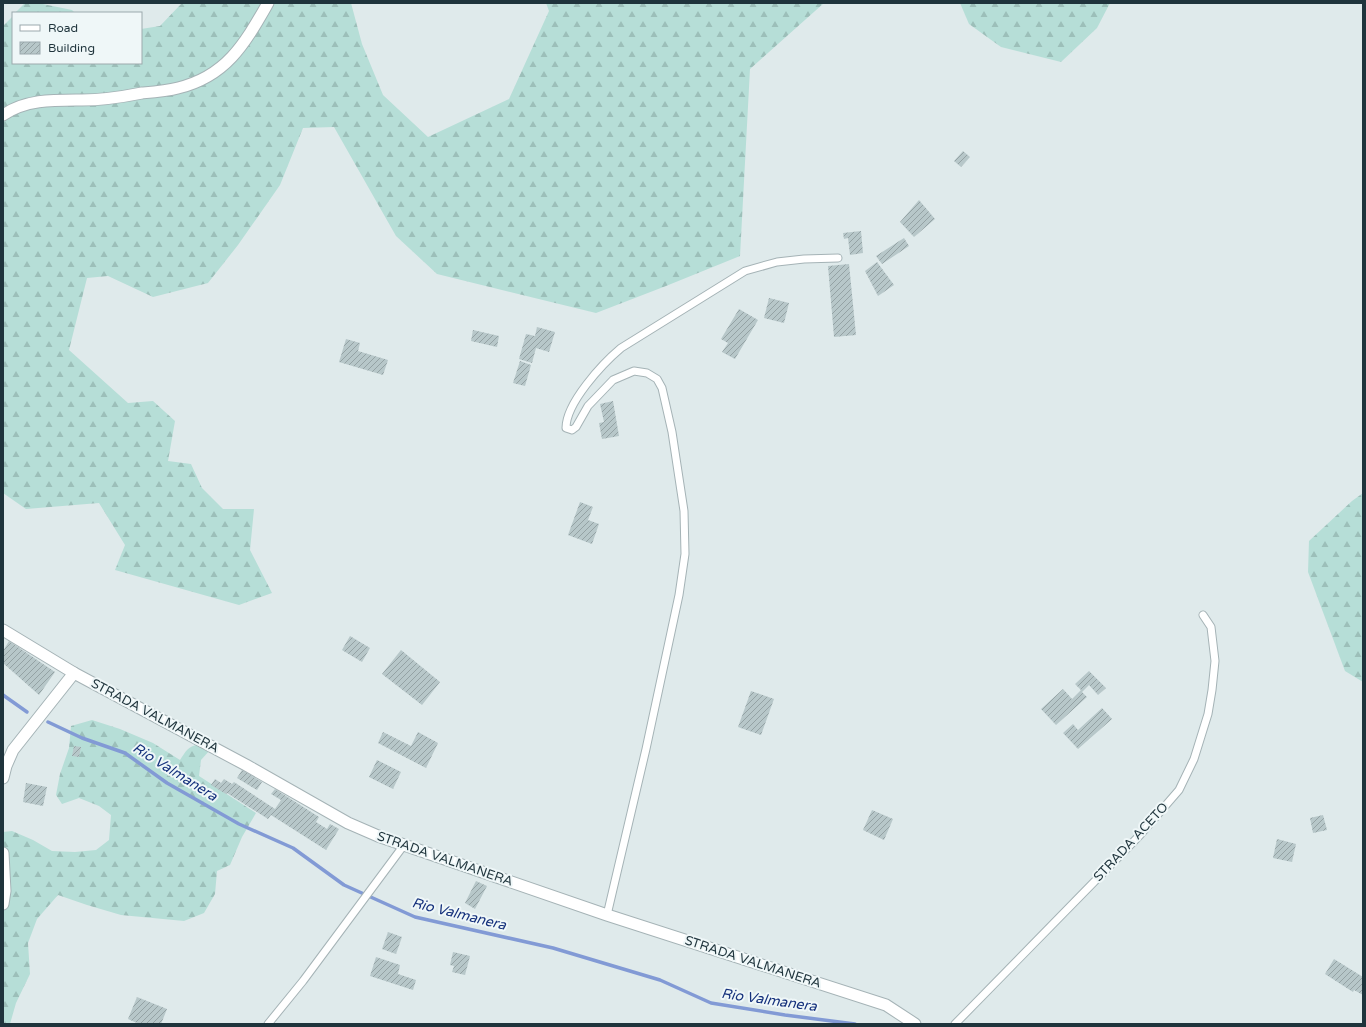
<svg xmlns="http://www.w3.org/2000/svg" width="1366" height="1027" viewBox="0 0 1366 1027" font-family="'Varela Round',sans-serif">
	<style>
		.forest { fill: url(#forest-firs) }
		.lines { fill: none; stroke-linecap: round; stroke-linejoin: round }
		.stream { stroke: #829ad5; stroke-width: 3.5 }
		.building { fill: url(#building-hatch) }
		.service-casing { stroke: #a5b3b6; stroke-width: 9 }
		.minor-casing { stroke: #a5b3b6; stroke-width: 13 }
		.tertiary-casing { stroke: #a5b3b6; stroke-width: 13 }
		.service { stroke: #fff; stroke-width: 7 }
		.minor { stroke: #fff; stroke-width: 11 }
		.tertiary { stroke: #fff; stroke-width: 11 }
		.labels { text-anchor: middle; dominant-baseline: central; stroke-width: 4; stroke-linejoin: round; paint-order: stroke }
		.street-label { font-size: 13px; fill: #1f343c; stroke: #eff7f8 }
		.water-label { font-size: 14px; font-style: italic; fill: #15317c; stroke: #eff7f8 }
	</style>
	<defs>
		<pattern id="forest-firs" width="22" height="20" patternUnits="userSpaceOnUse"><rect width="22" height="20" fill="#b6ded7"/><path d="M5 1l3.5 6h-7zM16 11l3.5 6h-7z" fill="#9cbfb9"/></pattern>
		<pattern id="building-hatch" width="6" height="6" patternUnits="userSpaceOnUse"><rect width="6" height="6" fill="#b7c7c9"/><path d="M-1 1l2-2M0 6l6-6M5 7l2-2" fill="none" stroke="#94a2a4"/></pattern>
	</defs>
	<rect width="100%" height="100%" fill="#dfeaeb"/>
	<!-- forest -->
	<g class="forest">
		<path d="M 25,3 L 38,3 L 72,10 L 75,13 L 15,13 Z"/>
		<path d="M 182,3 L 351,3 L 362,44 L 383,95 L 428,137 L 509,99 L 549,11 L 546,3 L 824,3 L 750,69 L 740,256 L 666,286 L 596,313 L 437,274 L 396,236 L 334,127 L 303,128 L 280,185 L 238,245 L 208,283 L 153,297 L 108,276 L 87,278 L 69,350 L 128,403 L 153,401 L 175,421 L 168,461 L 191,464 L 202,488 L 223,509 L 254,509 L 250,550 L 272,593 L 239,605 L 115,570 L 125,545 L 99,503 L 26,509 L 3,493 L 3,26 L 13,16 L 13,63 L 141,63 L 141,29 L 160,26 Z"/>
		<path d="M 960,3 L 1110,3 L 1097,28 L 1061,62 L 1001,47 L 969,24 Z"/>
		<path d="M 1363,493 L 1363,682 L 1345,671 L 1308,572 L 1309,541 L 1352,501 Z"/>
		<path d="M 92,720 L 120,729 L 153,743 L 180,760 C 186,751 187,747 199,744 L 210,750 L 201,760 L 199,776 L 256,813 L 242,837 L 230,865 L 217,871 L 215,894 L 204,913 L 184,921 L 121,915 L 87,905 L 58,895 L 37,919 L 28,943 L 30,974 L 16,1003 L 10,1024 L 3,1024 L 3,832 L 12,831 L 33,840 L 52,851 L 75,852 L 96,850 L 109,840 L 111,815 L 99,806 L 79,798 L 62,804 L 56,795 L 60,774 L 69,748 L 71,726 Z"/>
	</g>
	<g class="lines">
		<!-- stream -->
		<g class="stream">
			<path d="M 3,695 L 27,712"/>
			<path d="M 48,722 L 82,738 L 125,753 L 167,783 L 239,824 L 293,848 L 344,885 L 415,917 L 553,948 L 660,980 L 711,1003 L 785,1015 L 855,1024"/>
		</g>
	</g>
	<!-- building -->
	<g class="building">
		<path d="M 963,151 L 970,157 L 961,167 L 954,161 Z"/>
		<path d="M 919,200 L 935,219 L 914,237 L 900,222 Z"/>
		<path d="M 861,231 L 863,253 L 850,255 L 848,238 L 844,239 L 843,233 Z"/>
		<path d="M 904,238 L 909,246 L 882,264 L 876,256 Z"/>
		<path d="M 877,262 L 894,285 L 878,296 L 865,271 Z"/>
		<path d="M 849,264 L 856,335 L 834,337 L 828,266 Z"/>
		<path d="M 769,298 L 789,303 L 784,323 L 764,318 Z"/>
		<path d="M 739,309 L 758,320 L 735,359 L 722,352 L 728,343 L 721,339 Z"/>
		<path d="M 537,327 L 555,332 L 549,352 L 536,348 L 532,363 L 519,359 L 526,334 L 535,336 Z"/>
		<path d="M 473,330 L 499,336 L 497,347 L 471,341 Z"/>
		<path d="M 346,339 L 360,343 L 358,351 L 388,360 L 383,375 L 339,362 Z"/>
		<path d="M 520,361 L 531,365 L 525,386 L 513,383 Z"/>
		<path d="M 613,401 L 619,436 L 602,439 L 599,423 L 604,422 L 600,404 Z"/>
		<path d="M 580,502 L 593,507 L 588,520 L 599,524 L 592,544 L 568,535 Z"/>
		<path d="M 350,636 L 370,648 L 362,662 L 342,650 Z"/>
		<path d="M 9,641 L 55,672 L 39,695 L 3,663 L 3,651 Z"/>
		<path d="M 401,650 L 440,682 L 422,705 L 382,674 Z"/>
		<path d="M 1089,671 L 1106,688 L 1098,695 L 1089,685 L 1082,692 L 1087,697 L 1056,725 L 1041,709 L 1063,689 L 1072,699 L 1081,690 L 1075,684 Z"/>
		<path d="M 751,691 L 774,699 L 761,735 L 738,727 Z"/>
		<path d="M 1102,708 L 1112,719 L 1078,749 L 1063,733 L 1073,724 L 1078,730 Z"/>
		<path d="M 383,732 L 411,746 L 418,732 L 438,743 L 426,768 L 378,743 Z"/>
		<path d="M 74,746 L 81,747 L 79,757 L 72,756 Z"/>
		<path d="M 377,760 L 401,772 L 393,789 L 369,777 Z"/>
		<path d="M 242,770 L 262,782 L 257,790 L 237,778 Z"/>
		<path d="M 215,779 L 221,783 L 224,779 L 232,784 L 234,782 L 275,809 L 281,800 L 271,794 L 275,789 L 319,817 L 316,822 L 327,829 L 330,824 L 339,829 L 326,850 L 271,815 L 268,819 L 227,793 L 226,794 L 211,785 Z"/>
		<path d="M 26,783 L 47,787 L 43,806 L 23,802 Z"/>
		<path d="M 872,810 L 893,819 L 884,840 L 863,830 Z"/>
		<path d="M 1323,815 L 1327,830 L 1313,833 L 1310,818 Z"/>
		<path d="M 1277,839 L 1296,844 L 1292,862 L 1273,858 Z"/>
		<path d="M 476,881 L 487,886 L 475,909 L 465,903 Z"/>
		<path d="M 388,932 L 402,937 L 396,954 L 382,949 Z"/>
		<path d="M 453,952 L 470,956 L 465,975 L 452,972 L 454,966 L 450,965 Z"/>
		<path d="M 376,957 L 400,965 L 398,974 L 416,980 L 413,990 L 370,976 Z"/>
		<path d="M 1334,959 L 1363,977 L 1363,995 L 1354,990 L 1353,992 L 1325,974 Z"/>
		<path d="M 137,997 L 167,1009 L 161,1024 L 139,1024 L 128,1019 Z"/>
	</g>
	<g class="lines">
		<defs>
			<g id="service">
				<path d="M 607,915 L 646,749 L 679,595 L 685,554 L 684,511 L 672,432 L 662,388 L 657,379 L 647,373 L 634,371 L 613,380 L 588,406 L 576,427 L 572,430 L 566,428 C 566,403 602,364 621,348 L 745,271 L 777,262 L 804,259 L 838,258"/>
				<path d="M 268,1024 L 303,981 L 404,845"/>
				<path d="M 955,1024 L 1140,835 L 1179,790 L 1194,759 L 1208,714 L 1212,690 L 1215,661 L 1211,627 L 1203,615"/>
			</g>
			<g id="minor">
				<path d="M 3,115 C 26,99 55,100 82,100 C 102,100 122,97 142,93 C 154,92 167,91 178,88 C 227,76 245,43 268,3"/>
				<path d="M 3,778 L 6,766 L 13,750 L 74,673"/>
				<path d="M 3,853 L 5,891 L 3,904"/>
			</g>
			<path id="tertiary" d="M 3,630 L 74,673 L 246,765 L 348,823 L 378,836 L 607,915 L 886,1005 L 915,1024"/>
		</defs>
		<!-- service casing -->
		<use href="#service" class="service-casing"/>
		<!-- minor casing -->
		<use href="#minor" class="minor-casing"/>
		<!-- tertiary casing -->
		<use href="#tertiary" class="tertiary-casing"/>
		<!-- service -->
		<use href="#service" class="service"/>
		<!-- minor -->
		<use href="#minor" class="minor"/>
		<!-- tertiary -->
		<use href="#tertiary" class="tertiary"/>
	</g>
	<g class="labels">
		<!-- street labels -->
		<g class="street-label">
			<text transform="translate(155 716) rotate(28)">STRADA VALMANERA</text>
			<text transform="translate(1131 842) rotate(-47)">STRADA ACETO</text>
			<text transform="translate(445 859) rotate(19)">STRADA VALMANERA</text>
			<text transform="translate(753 962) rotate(18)">STRADA VALMANERA</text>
		</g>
		<!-- water labels -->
		<g class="water-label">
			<text transform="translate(175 772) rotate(32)">Rio Valmanera</text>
			<text transform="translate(459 914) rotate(14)">Rio Valmanera</text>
			<text transform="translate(769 1000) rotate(8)">Rio Valmanera</text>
		</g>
	</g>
	<!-- border -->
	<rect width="1366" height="1027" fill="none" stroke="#1f343c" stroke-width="8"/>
	<!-- legend -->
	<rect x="12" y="12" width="130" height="52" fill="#eff7f8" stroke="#9ca9ad"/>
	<rect x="20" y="25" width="20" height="6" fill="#ffffff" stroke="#9ca9ad"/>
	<text x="48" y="32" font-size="12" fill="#1f343c">Road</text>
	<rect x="20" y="42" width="20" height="12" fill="url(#building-hatch)" stroke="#9ca9ad"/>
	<text x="48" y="52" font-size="12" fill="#1f343c">Building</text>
</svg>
